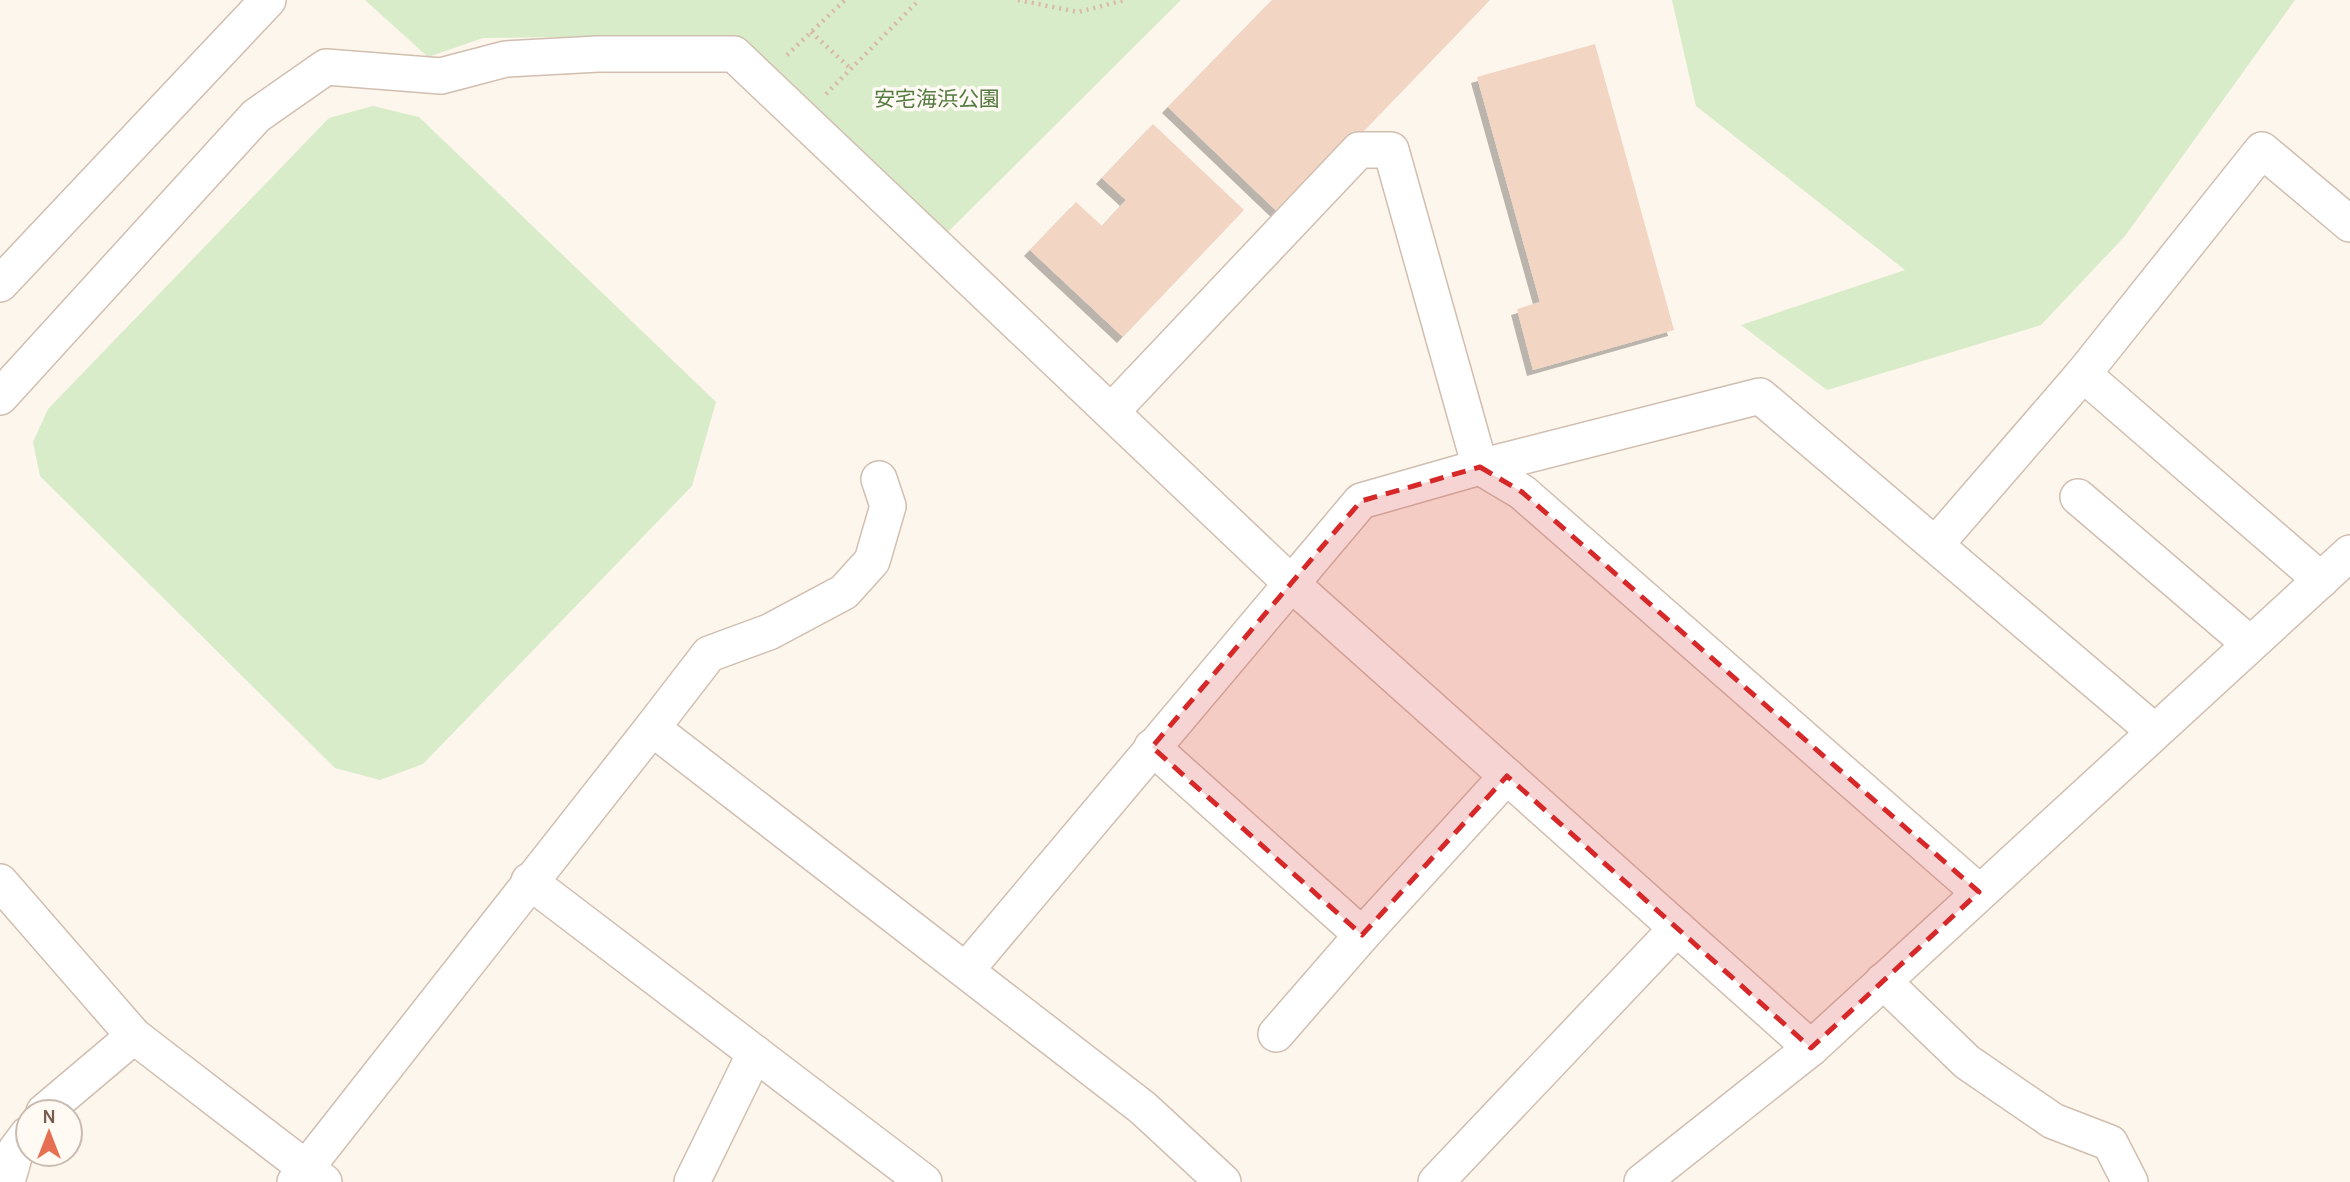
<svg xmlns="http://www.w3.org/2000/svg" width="2350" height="1182" viewBox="0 0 2350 1182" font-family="Karla,'Noto Sans JP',sans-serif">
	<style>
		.green { fill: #d8ecc9 }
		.building { fill: #f3d5c3; filter: url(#shadow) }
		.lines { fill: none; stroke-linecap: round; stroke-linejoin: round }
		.minor-casing { stroke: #d1beb0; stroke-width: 38 }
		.path { stroke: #d9b8a5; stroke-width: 4.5; stroke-dasharray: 2 5; stroke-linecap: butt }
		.minor { stroke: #fff; stroke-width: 35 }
		.marked { fill: #d62828; fill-opacity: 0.2; stroke: #d62828; stroke-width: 5; stroke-dasharray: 14 9; stroke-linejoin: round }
		.labels { text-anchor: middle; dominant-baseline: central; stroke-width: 7; stroke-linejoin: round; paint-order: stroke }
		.park-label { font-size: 21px; fill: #537a41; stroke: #fffaf3 }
	</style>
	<defs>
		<filter id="shadow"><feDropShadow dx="-6" dy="6" stdDeviation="0" flood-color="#0004"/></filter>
	</defs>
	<rect width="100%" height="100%" fill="#fdf6ec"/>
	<!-- green -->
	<g class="green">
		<path d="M 365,0 L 1181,0 L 946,234 L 761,80 L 736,35 L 483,38 L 428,57 Z"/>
		<path d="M 1672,0 L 2295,0 L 2125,236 L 2041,325 L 1827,390 L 1741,325 L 1905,270 L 1696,106 Z"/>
		<path d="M 373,106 L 419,117 L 716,402 L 692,486 L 423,764 L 380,780 L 335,768 L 40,476 L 33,442 L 48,409 L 329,118 Z"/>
	</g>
	<!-- building -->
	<g class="building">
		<path d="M 1272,0 L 1490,0 L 1282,216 L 1168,107 Z"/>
		<path d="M 1595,44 L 1674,330 L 1533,370 L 1517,309 L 1540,302 L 1477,77 Z"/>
		<path d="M 1153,124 L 1244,210 L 1123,337 L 1030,250 L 1076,202 L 1102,226 L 1126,200 L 1102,178 Z"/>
	</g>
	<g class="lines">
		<defs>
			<g id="minor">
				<path d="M 0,284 L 268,0"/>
				<path d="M 2083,374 L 2321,580"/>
				<path d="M 0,397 L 256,116 L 326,67 L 441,76 L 506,59 L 598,54 L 734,54 L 1293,585 L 1811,1048"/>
				<path d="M 1111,412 L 1359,150 L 1391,150 L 1480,467 L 1522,492 L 1979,892"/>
				<path d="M 2078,497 L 2250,644"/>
				<path d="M 1936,544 L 2083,374 L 2262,150 L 2350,224"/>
				<path d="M 652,728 L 709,654 L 769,632 L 844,592 L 872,561 L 888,506 L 879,479"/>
				<path d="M 1152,747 L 1362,935"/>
				<path d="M 529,881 L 924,1182"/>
				<path d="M 0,882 L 134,1036 L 324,1182"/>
				<path d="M 967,969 L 1361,501 L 1480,467 L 1760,396 L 2154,731"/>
				<path d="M 1883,981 L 1967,1062 L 2053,1121 L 2110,1143 L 2130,1182"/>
				<path d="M 1276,1034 L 1362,935 L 1507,776"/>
				<path d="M 44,1112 L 134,1036"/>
				<path d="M 7,1182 L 16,1150 L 28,1134"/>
				<path d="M 295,1182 L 652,728 L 1143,1108 L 1223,1182"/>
				<path d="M 692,1182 L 755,1053"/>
				<path d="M 1436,1182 L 1677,928"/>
				<path d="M 1642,1182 L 1811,1048 L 2350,553"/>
			</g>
		</defs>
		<!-- minor casing -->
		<use href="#minor" class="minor-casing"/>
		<!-- path -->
		<g class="path">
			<path d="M 1018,0 L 1078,12 L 1125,0"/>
			<path d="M 811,32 L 851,69"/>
			<path d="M 787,55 L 845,0"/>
			<path d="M 826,94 L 919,0"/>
		</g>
		<!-- minor -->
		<use href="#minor" class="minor"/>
	</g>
	<!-- marked area -->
	<path class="marked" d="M 1480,467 L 1522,492 L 1979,892 L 1811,1048 L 1507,776 L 1362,935 L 1152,747 L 1361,501 Z"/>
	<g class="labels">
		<!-- park labels -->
		<g class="park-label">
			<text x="937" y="99">安宅海浜公園</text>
		</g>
	</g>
	<!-- north arrow -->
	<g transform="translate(49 1133)"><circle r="33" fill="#fffaf3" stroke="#cabbb1" stroke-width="2"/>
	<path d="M0-5L12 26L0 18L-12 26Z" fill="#e76f51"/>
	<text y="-10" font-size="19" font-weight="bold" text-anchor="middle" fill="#7a5c4d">N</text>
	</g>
</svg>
